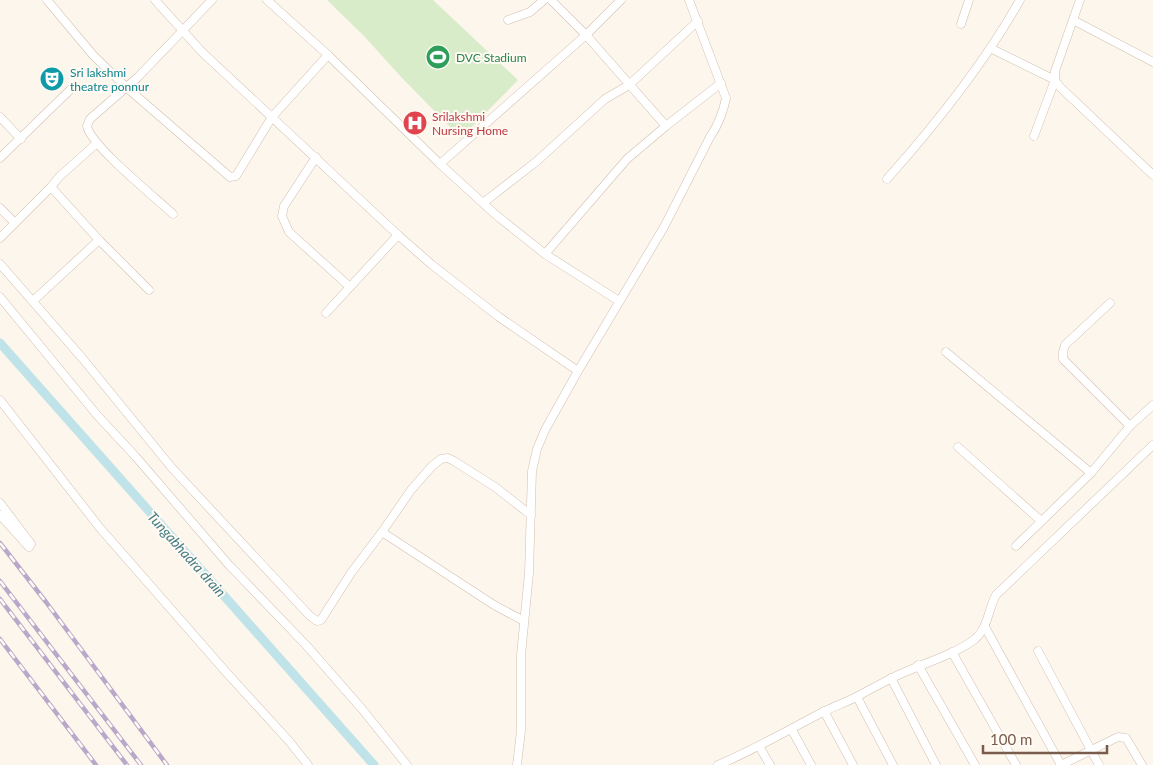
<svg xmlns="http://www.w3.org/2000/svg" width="1153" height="765" viewBox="0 0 1153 765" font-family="Lato,sans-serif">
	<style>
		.grass { fill: #d8ecc9 }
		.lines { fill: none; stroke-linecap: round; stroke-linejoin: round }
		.canal { stroke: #bfe3e8; stroke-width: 9 }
		.street-casing { stroke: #d1beb0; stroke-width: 9 }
		.street { stroke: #fff; stroke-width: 8 }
		.rail-casing { stroke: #b9a8c9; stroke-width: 4.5 }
		.rail { stroke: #fffaf3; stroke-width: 2.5; stroke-dasharray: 8; stroke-linecap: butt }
		.labels { text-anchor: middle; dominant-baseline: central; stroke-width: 4; stroke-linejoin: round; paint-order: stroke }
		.leisure-label { font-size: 12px; fill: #27864d; stroke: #fffaf3; text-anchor: start }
		.culture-label { font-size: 12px; fill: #0d838f; stroke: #fffaf3; text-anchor: start }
		.health-label { font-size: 12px; fill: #be3a42; stroke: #fffaf3; text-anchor: start }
		.water-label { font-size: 14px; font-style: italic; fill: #437c86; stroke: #fffaf3 }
	</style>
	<rect width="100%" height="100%" fill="#fdf6ec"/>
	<!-- grass -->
	<path class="grass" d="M 327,0 L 433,0 L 518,80 L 461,138 L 403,79 L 363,35 Z"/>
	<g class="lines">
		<!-- canal -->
		<path class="canal" d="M 0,343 L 374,765"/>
		<defs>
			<g id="street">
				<path d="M 47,0 L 93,55 L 126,87 L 230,177 L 236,176 L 272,117 L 328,55"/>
				<path d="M 155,0 L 202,52 L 398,235 L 431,264 L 499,317 L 578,371"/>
				<path d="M 267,0 L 328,55 L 440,164 L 496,215 L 545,254 L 619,301"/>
				<path d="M 551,0 L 586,35 L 666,126"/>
				<path d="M 1080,0 L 1055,71 L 1055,80 L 1060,87 L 1153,175"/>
				<path d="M 508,20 L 530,12 L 544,0"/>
				<path d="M 1073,20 L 1153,62"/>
				<path d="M 961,24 L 969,0"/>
				<path d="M 990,48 L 1055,80 L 1034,136"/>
				<path d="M 0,117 L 21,139"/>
				<path d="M 316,157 L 284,206 L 282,216 L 289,232 L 350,287"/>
				<path d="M 0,158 L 72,88"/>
				<path d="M 440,164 L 586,35 L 621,0"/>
				<path d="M 887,179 C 936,124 984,64 1020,0"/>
				<path d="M 51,187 L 99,240 L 149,290"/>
				<path d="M 483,203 L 537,161 L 605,99 L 629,85 L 698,21"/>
				<path d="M 0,208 L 15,223"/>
				<path d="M 173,214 C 156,198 90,145 87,126 L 90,119 L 138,77 L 212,0"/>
				<path d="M 0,238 L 51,187 L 59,177 L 97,143"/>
				<path d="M 545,254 L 627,159 L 666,126 L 721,83"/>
				<path d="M 0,264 L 83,359 L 172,468 L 309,615 L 317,621 L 321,620 L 351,573 L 382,532 L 411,490 L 432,466 L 441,459 L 448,458 L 454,461 L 495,487 L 531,515"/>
				<path d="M 0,297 L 97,415 L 136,457 L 229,565 L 306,645 L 362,709 L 407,765"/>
				<path d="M 33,301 L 99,240"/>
				<path d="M 1110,303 L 1065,345 L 1063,352 L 1063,359 L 1130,426"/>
				<path d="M 326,313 L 398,235"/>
				<path d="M 946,352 L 1091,473"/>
				<path d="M 0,400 L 100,528 L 226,672 L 289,741 L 308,765"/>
				<path d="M 958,447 L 1040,520"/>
				<path d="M 0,503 L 31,544 L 29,547"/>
				<path d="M 0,515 L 29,547"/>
				<path d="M 382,532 L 494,605 L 524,621"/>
				<path d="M 1016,546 L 1091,473 L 1130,426 L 1153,405"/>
				<path d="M 985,627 L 1061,765"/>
				<path d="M 1038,651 L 1099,765"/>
				<path d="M 952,652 L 1016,765"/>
				<path d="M 918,665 L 975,765"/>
				<path d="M 891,678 L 936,765"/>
				<path d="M 857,697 L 893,765"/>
				<path d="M 824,711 L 853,765"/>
				<path d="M 792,730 L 811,765"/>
				<path d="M 759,746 L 770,765"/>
				<path d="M 517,765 L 521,731 L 521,655 L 529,573 L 532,471 L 537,449 L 545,430 L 578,371 L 664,227 L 710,137 C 719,124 723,113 726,98 L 689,0"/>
				<path d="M 718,765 C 754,750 788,730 823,712 C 835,706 847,702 858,696 C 869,690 880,684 892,678 C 917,665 953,656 975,639 C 988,628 988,610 996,595 L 1153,445"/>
				<path d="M 1061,765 L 1118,737 L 1126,738 L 1142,765"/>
			</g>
		</defs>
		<!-- street casing -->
		<use href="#street" class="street-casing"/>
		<!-- street -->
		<use href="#street" class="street"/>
		<defs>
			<g id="rail">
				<path d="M 0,543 L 46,602 L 167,765"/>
				<path d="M 0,581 L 141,765"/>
				<path d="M 0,599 L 127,765"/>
				<path d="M 0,639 L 96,765"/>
			</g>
		</defs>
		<!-- rail casing -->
		<use href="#rail" class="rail-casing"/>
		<!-- rail -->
		<use href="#rail" class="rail"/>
	</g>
	<!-- icons -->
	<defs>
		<symbol id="stadium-disc" viewBox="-11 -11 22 22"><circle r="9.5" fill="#2e9e5b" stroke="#fffaf3"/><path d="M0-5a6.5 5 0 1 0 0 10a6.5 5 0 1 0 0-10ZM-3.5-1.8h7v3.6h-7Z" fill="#fff"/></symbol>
		<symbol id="theatre-disc" viewBox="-11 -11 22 22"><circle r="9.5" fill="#0f9aa8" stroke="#fffaf3"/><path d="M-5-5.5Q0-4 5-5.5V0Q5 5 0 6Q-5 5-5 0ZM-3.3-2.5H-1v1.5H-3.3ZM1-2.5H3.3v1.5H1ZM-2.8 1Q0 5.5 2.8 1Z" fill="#fff"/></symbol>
		<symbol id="hospital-disc" viewBox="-11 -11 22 22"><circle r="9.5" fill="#e0444e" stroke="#fffaf3"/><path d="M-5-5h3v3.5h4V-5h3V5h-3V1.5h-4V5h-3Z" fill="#fff"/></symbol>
	</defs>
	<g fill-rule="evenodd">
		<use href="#stadium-disc" x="424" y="43" width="28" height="28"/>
		<use href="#theatre-disc" x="38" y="65" width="28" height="28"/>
		<use href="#hospital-disc" x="401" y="109" width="28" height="28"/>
	</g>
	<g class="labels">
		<!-- leisure labels -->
		<g class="leisure-label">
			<text x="456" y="57">DVC Stadium</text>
		</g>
		<!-- culture labels -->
		<g class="culture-label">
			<text x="70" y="72">Sri lakshmi<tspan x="70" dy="14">theatre ponnur</tspan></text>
		</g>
		<!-- health labels -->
		<g class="health-label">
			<text x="432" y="116">Srilakshmi<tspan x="432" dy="14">Nursing Home</tspan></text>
		</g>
		<!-- water labels -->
		<g class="water-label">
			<text transform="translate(187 554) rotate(48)">Tungabhadra drain</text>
		</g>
	</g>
	<!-- scale -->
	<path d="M983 745v8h124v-8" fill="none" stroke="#7a5c4d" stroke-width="2.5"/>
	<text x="990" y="745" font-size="15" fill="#7a5c4d" stroke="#fffaf3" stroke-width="4" paint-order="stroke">100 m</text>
</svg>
